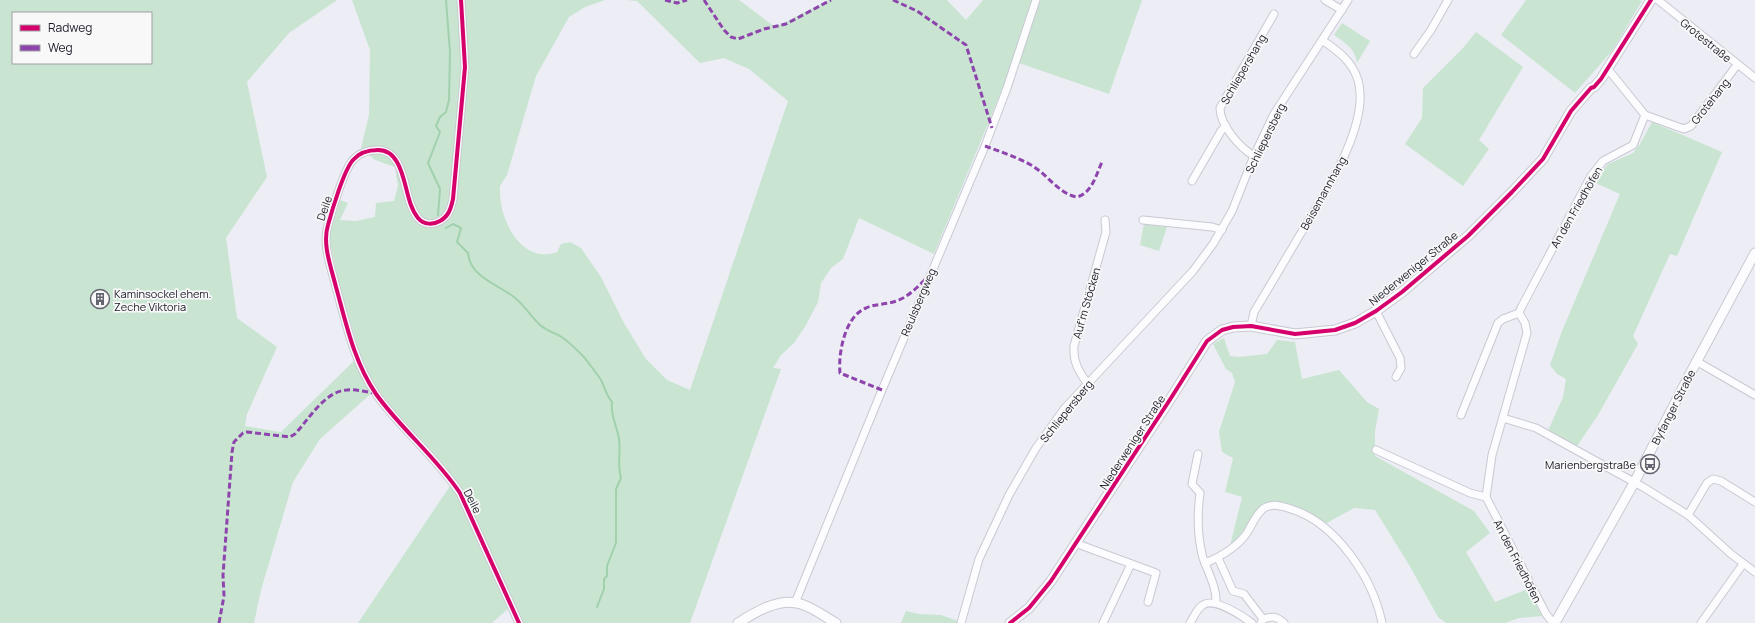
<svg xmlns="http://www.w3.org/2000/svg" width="1755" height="623" viewBox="0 0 1755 623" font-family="Manrope,sans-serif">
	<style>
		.green { fill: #c9e5d2; fill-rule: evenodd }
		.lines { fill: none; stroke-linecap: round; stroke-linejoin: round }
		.stream { stroke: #a1d0ad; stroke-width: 2 }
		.minor-casing { stroke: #c8c9d3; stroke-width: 9 }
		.tertiary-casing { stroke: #c8c9d3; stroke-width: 11 }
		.minor { stroke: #fcfcfe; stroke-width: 7 }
		.tertiary { stroke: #fcfcfe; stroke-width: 9 }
		.quiet { stroke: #8e44ad; stroke-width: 3; stroke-dasharray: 6 3; stroke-linecap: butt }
		.cycleway-casing { stroke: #f8f8f8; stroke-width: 6 }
		.cycleway { stroke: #d6006c; stroke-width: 4 }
		.labels { text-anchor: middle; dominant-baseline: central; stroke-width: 3.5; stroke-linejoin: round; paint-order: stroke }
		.street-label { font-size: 11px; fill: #1a1b28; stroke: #f8f8f8 }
		.poi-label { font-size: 11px; fill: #1a1b28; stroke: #f8f8f8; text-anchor: start }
	</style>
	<rect width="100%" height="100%" fill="#ecedf5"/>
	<!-- green -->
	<g class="green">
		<path d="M 0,0 L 337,0 L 289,33 L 247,82 L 267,177 L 226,238 L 237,318 L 277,347 L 247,414 L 245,426 L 281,432 L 360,355 L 338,281 L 329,236 L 340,200 L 348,203 L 340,220 L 356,221 L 375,217 L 376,203 L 394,201 L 398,186 L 395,167 L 375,160 L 361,148 L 369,115 L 370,50 L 352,0 L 605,0 L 585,7 L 569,17 L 536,76 L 507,175 L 500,186 C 500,193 500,201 502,208 C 507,233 528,263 557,252 L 561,244 L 570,242 L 581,248 L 601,277 L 624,323 L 646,359 L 667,380 L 690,390 L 788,101 L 749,69 L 724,58 L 700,63 L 637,1 L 626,0 L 739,0 L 775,27 L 829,0 L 947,0 L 966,20 L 983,0 L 1034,0 L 1009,73 L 934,254 L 859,218 L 843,259 L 831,268 L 821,283 L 818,302 L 806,325 L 794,343 L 781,355 L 773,368 L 781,369 L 690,623 L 520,623 L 511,606 L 492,623 L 358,623 L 452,483 L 374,391 L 320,439 L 293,482 L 261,590 L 254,623 L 0,623 ZM 13,13 L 151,13 L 151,63 L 13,63 Z"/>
		<path d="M 1039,0 L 1142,0 L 1109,94 L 1019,63 Z"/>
		<path d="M 1526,0 L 1640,0 L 1642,1 L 1612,51 L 1575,93 L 1501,35 Z"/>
		<path d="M 1342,23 L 1370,41 L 1357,63 C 1356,49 1344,42 1334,35 Z"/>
		<path d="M 1476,32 L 1523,67 L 1479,140 L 1489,149 L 1463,186 L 1405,144 L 1422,118 L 1423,88 L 1463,48 Z"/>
		<path d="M 1652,122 L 1722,152 L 1677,256 L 1670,254 L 1633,336 L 1638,344 L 1598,415 L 1577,446 L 1548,431 L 1563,397 L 1566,379 L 1557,374 L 1550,365 L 1562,331 L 1620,194 L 1593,182 L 1608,164 L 1633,153 L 1640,144 Z"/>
		<path d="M 1144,224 L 1167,227 L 1159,251 L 1140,245 Z"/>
		<path d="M 1224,338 L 1230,356 L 1239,357 L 1267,354 L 1277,340 L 1295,342 L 1302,379 L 1339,370 L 1367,402 L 1379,409 L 1375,431 L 1375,456 L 1474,511 L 1490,533 L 1466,552 L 1495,602 L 1528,589 L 1542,616 L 1519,618 L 1505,623 L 1446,623 L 1438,617 L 1408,563 L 1375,510 L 1354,508 L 1325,524 L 1302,510 L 1271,503 L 1230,546 L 1242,497 L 1225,492 L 1233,458 L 1222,452 L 1219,432 L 1235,382 L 1232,373 L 1226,369 L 1213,344 Z"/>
		<path d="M 906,611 L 919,614 L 941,615 L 958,621 L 957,623 L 901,623 Z"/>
	</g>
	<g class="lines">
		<!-- stream -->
		<g class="stream">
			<path d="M 438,215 L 440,189 L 428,163 L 440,132 L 436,126 L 440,117 L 446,112 L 449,100 L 450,52 L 446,0"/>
			<path d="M 446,228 L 453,224 L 461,228 L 457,242 L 468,253 C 470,277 497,284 514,297 C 524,305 530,315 539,324 C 545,330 552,332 560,336 C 567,340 577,350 583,356 C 585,358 600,378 601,380 C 605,388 606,395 612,402 C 610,415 617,426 619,439 C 621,452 617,464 621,478 L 616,489 L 616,543 L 607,566 L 607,576 L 604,579 L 604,589 L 597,607"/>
		</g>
		<defs>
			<g id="minor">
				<path d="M 461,0 L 465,67 L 453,199 C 451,208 449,216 440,221 C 433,225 424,225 418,218 C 406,203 407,179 397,162 C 393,155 386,150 378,150 C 369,150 359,153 353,160 C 344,170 332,210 328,225 C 322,244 331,267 336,287 C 346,323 354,362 376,394 C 401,429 436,457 460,493 L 519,623"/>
				<path d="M 1325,0 L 1342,10"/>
				<path d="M 1658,0 L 1755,78"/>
				<path d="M 1414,54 L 1431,30 L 1448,0"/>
				<path d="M 1607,68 L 1645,115 L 1684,129 L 1691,126 L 1737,65"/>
				<path d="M 1254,156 C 1239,147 1220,125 1220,108 L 1274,14"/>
				<path d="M 1192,181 L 1221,131 L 1226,126"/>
				<path d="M 1143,220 L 1212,227 L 1222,230"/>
				<path d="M 1376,311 L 1400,358 L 1401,368 L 1396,377"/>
				<path d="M 1251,326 L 1254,312 C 1270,286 1285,260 1301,233 C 1323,196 1371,125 1358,80 C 1352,61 1338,51 1322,40"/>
				<path d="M 1696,361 L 1755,395"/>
				<path d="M 1087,383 C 1078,370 1073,362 1074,346 L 1106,232 L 1105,220"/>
				<path d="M 1461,415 L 1498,323 L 1503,319 L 1519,313"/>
				<path d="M 1503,418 L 1536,428 L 1643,487 L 1688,515 L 1731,554 L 1755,572"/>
				<path d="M 1376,450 L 1470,493 L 1486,497"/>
				<path d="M 1198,454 L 1192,484 L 1200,493 C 1197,516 1197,536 1203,558 C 1208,572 1217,588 1216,603"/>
				<path d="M 1688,515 L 1707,483 L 1713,479 L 1721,481 L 1755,502"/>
				<path d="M 1075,543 L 1156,573 L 1148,602"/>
				<path d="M 1218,558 L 1233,591 L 1244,594 L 1263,619"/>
				<path d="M 1205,563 C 1220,557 1237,547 1247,533 C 1252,525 1256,514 1264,508 C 1272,503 1282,506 1291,509 C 1336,523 1373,578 1382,623"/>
				<path d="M 795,603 L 882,390 L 985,146 L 1007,88 L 1036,0"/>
				<path d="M 961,623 L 979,559 L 1009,495 L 1036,448 L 1064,409 L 1193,271 L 1213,244 L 1232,211 L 1254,156 L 1274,114 L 1348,0"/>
				<path d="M 1103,623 L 1131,564"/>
				<path d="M 1190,623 C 1194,617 1197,608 1203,605 C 1214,597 1242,616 1252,623"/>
				<path d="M 1261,623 L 1263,619 C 1273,616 1276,616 1284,623"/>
				<path d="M 1553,623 L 1546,614 L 1486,497 L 1492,455 L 1527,333 L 1525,323 L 1519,313 L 1521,308 L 1591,176 L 1603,161 L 1633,145 L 1645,115"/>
				<path d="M 1701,623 L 1743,564"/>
			</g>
			<g id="tertiary">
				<path d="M 738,623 C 755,612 780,597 801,604 C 814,608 825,617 836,623"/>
				<path d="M 1010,623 L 1029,608 L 1051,581 L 1171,398 L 1207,341 L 1222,330 L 1233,327 L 1251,326 L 1295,334 L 1335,330 L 1355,323 L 1376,311 L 1402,292 L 1468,236 L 1512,192 L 1543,159 L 1571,111 L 1591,88 L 1594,87 L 1601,79 L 1651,0"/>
				<path d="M 1555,623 L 1634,483 L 1692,370 L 1755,253"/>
			</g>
		</defs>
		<!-- minor casing -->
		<use href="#minor" class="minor-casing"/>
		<!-- tertiary casing -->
		<use href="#tertiary" class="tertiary-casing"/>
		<!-- minor -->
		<use href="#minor" class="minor"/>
		<!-- tertiary -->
		<use href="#tertiary" class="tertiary"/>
		<!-- quiet -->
		<g class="quiet">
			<path d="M 665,0 L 677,3 L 687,0"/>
			<path d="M 704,0 L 724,30 L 731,37 L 738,39 L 764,29 L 786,24 L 831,0"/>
			<path d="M 893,0 L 917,11 L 966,45 L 992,128"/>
			<path d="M 985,146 C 1001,152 1017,157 1031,165 C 1047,174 1059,194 1077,197 C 1092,193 1096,175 1102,162"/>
			<path d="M 882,390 L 840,373 C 838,353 845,316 866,308 C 877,303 890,305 901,299 C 912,294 921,283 930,275"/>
			<path d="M 219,623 L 224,596 L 223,575 L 232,452 L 234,442 L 243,433 L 247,432 L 290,437 L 295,434 C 309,419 325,391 347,390 C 356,389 366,392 375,393"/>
		</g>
		<defs>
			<g id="cycleway">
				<path d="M 461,0 L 465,67 L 453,199 C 451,208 449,216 440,221 C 433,225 424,225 418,218 C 406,203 407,179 397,162 C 393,155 386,150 378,150 C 369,150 359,153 353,160 C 344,170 332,210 328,225 C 322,244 331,267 336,287 C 346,323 354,362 376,394 C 401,429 436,457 460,493 L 519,623"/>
				<path d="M 1010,623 L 1029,608 L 1051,581 L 1171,398 L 1207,341 L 1222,330 L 1233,327 L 1251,326 L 1295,334 L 1335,330 L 1355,323 L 1376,311 L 1402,292 L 1468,236 L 1512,192 L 1543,159 L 1571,111 L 1591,88 L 1594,87 L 1601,79 L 1651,0"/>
			</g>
		</defs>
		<!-- cycleway casing -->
		<use href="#cycleway" class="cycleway-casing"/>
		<!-- cycleway -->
		<use href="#cycleway" class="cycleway"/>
	</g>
	<!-- icons -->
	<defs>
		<symbol id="building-ring" viewBox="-11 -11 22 22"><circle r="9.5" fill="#f8f8f8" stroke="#646470" stroke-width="1.5"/><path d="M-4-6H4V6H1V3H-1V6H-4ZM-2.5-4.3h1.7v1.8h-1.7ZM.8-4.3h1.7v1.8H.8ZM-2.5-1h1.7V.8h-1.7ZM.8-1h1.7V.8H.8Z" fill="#646470"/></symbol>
		<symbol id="bus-ring" viewBox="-11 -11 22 22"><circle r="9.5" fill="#f8f8f8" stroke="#646470" stroke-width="1.5"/><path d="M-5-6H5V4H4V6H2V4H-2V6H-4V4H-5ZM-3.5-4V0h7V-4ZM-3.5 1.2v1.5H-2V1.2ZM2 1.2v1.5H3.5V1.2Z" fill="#646470"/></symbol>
	</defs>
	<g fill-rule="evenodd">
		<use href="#building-ring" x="89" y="288" width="22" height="22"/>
		<use href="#bus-ring" x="1639" y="453" width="22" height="22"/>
	</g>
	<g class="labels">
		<!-- street labels -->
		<g class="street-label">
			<text transform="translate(1706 40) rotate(39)">Grotestraße</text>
			<text transform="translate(1243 69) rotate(-60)">Schliepershang</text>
			<text transform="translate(1710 101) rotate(-52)">Grotehang</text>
			<text transform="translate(1265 138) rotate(-64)">Schliepersberg</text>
			<text transform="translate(1323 193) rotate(-61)">Beisemannhang</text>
			<text transform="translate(1576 207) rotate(-60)">An den Friedhöfen</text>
			<text transform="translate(324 208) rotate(-71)">Deile</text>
			<text transform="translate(1413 268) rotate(-39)">Niederweniger Straße</text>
			<text transform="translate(918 302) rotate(-67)">Reulsbergweg</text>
			<text transform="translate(1086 303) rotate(-74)">Auf'm Stöcken</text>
			<text transform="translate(1673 407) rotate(-63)">Byfanger Straße</text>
			<text transform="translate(1066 411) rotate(-51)">Schliepersberg</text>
			<text transform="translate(1132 442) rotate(-57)">Niederweniger Straße</text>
			<text transform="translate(473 501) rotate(63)">Deile</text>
			<text transform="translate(1518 561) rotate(63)">An den Friedhöfen</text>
		</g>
		<!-- poi labels -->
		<g class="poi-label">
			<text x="114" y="293">Kaminsockel ehem.<tspan x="114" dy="13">Zeche Viktoria</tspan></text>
			<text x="1636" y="464" text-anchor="end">Marienbergstraße</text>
		</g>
	</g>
	<!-- legend -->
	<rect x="12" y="12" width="140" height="52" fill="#f8f8f8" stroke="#9fa0a5"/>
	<rect x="20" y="25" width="20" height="6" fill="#d6006c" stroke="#9fa0a5"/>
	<text x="48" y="32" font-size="12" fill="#1a1b28">Radweg</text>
	<rect x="20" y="45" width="20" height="6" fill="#8e44ad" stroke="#9fa0a5"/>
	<text x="48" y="52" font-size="12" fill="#1a1b28">Weg</text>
</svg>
